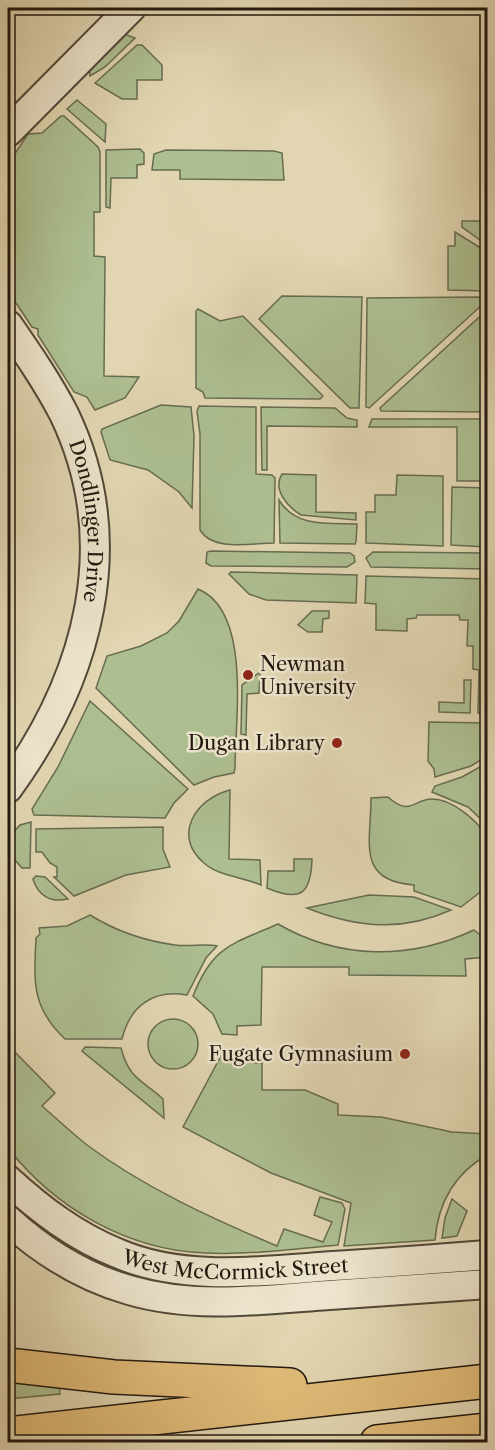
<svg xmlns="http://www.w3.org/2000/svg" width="495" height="1450" viewBox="0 0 495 1450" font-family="'Libre Caslon Text',serif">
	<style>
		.green { fill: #adbf91; stroke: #676c50; stroke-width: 1.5 }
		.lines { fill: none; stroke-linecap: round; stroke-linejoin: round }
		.minor-casing { stroke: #514838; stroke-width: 32 }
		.highway-casing { stroke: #21180f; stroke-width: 36 }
		.minor { stroke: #ece4cc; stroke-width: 28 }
		.highway { stroke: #e0bb78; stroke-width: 33 }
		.poi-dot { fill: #8f2418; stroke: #ece4cc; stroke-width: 2 }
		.labels { text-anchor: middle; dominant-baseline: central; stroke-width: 5; stroke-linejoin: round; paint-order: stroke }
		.street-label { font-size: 20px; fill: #21180f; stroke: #ece4cc }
		.poi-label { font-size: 20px; fill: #21180f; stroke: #ece4cc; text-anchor: end }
	</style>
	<rect width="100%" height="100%" fill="#e1d6b1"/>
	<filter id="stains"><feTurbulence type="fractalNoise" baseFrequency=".00333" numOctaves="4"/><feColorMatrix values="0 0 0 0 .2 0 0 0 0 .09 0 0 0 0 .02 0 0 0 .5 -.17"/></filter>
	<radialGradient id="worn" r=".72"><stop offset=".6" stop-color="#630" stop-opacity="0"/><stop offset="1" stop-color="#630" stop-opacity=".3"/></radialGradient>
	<!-- green -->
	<g class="green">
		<path d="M 124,34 L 135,38 L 105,67 L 90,76 L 89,68 Z"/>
		<path d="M 137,45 L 142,45 L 162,65 L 162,80 L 137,80 L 137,99 L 122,99 L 95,83 Z"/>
		<path d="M 77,100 L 106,124 L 105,142 L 67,109 Z"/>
		<path d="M 61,116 L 64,116 L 98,147 L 100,152 L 100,212 L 94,212 L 94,256 L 105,257 L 104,376 L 139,377 L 125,398 L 95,410 L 87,397 L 74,392 L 38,335 L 38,329 L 32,327 L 8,291 L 8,164 L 28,134 L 42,133 Z"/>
		<path d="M 140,149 L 144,153 L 144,164 L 137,165 L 137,178 L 111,178 L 110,208 L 106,207 L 106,150 Z"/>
		<path d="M 166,150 L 274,151 L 282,153 L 284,180 L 180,179 L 180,170 L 152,170 L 154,154 Z"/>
		<path d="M 462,221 L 487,221 L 487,245 L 462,227 Z"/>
		<path d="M 455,232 L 487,252 L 487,291 L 448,290 L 448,246 L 455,246 Z"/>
		<path d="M 282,296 L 362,297 L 359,408 L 350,408 L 259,319 Z"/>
		<path d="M 479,297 L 483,298 L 483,304 L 369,408 L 366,407 L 367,298 Z"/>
		<path d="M 198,309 L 220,321 L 243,316 L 323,396 L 320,399 L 205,398 L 203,392 L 196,388 L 196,311 Z"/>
		<path d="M 487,310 L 487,412 L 381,411 L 380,408 Z"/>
		<path d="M 161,405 L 191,407 L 194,436 L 192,508 L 179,492 L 148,470 L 110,460 L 101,432 L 102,429 Z"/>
		<path d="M 199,406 L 256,407 L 256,474 L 272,475 L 275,478 L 274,543 C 251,543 213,552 200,530 L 200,434 L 197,411 Z"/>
		<path d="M 261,407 L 335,408 L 347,418 L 357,420 L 357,427 L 267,426 L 267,470 L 262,470 Z"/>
		<path d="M 372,419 L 487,419 L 487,481 L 457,481 L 457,427 L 369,427 Z"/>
		<path d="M 282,474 L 316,475 L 316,512 L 356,513 L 356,520 L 301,515 C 288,507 272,490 282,474 Z"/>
		<path d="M 397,475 L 443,476 L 443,546 L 366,543 L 366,512 L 375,512 L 375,495 L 396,495 Z"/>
		<path d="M 452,487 L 487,488 L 487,547 L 451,545 Z"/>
		<path d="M 279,500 C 296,528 328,523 357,524 L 356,542 L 355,544 L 280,543 Z"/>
		<path d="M 211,551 L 350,553 L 354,556 L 355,562 L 347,567 L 211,566 L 206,563 L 207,552 Z"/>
		<path d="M 373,552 L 487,553 L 487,569 L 371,567 L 366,558 Z"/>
		<path d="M 231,572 L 357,575 L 356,603 L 266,600 L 249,594 L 229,574 Z"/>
		<path d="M 366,576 L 487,579 L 487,713 L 478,713 L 479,670 L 473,669 L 473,646 L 467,646 L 468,620 L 460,620 L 459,615 L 417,615 L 416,618 L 407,619 L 407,631 L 376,630 L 376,604 L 365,603 Z"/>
		<path d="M 198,589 C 252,611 235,721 235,768 L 234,773 L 214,777 L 194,785 L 96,688 L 107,656 L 141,646 L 167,633 L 179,621 Z"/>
		<path d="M 312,611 L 329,611 L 329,618 L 323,619 L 322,632 L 308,632 L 298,625 Z"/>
		<path d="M 260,672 L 259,693 L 247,694 L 246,735 L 241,734 L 242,685 Z"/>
		<path d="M 464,680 L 471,680 L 470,713 L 439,712 L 439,702 L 464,703 Z"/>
		<path d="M 90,701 L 188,789 L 174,803 L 165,818 L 34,815 L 32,809 L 58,767 Z"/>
		<path d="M 429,722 L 487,723 L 487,756 L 471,766 L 435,777 L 434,769 L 428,761 Z"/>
		<path d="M 487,763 L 487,825 L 468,807 L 432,792 L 435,786 L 462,777 Z"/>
		<path d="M 230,790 L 229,859 L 260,860 L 261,885 C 243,877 218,876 204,863 C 172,836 195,799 230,790 Z"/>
		<path d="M 388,797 C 410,817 414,799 432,799 C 453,799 475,820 487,835 L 487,887 L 461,907 L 414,891 L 414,885 C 356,881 371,842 371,798 Z"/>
		<path d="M 31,822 L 30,868 L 22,868 L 8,852 L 8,838 L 20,825 Z"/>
		<path d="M 163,827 L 163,849 L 170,867 L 126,875 L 74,896 L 54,877 L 57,877 L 57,867 L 50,863 L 42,852 L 36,852 L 36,829 Z"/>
		<path d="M 294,859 L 312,859 C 311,895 300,902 267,888 L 268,871 L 294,871 Z"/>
		<path d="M 36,876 L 45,877 L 68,899 C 51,903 38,896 33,879 Z"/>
		<path d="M 369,895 L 414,897 L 451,910 C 402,932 357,928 307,908 Z"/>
		<path d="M 90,915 C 116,931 145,941 175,945 C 188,947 206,943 217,946 L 206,958 L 187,995 C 153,989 130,1006 122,1039 L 65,1039 C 31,1007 34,981 36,938 L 40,934 L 39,928 L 67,926 Z"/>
		<path d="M 278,924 C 340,960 410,960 474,930 L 487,940 L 487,957 L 465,959 L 466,976 L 349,975 L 349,967 L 262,967 L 261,1025 L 237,1026 L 237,1035 L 222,1034 L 213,1014 L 193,996 C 213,945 233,944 278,924 Z"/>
		<circle cx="173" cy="1044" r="25"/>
		<path d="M 8,1045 L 55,1093 L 42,1106 C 57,1119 72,1133 87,1145 C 145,1188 211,1218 277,1246 L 284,1229 L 323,1242 L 332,1222 L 314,1215 L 320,1197 L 342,1203 L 345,1209 L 338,1245 C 294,1249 249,1255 205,1253 C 127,1250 55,1208 8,1148 Z"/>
		<path d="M 85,1047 L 121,1048 C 129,1079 142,1080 163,1099 L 164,1118 L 82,1051 Z"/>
		<path d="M 222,1054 L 238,1054 L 239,1062 L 262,1063 L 262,1090 L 305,1090 L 338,1104 L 338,1115 L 381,1117 L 452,1132 L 487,1134 L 487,1155 C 454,1174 438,1202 435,1240 L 344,1246 L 351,1203 L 271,1173 L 183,1127 Z"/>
		<path d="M 452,1199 L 467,1211 L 457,1236 L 442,1238 L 445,1218 Z"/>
		<path d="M 8,1378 L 59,1385 L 60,1394 L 8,1399 Z"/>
	</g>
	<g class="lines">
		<defs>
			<g id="minor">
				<path d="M 8,132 L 131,8"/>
				<path id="s1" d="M 8,325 C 28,354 48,383 64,414 C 126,543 88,678 8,788"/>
				<path id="s2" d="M 8,1180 C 41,1210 75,1236 117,1253 C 183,1282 263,1271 333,1266 C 385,1263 436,1259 488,1255"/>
				<path d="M 8,1220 C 42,1251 84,1277 129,1290 C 190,1308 253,1301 315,1296 C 372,1292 430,1288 488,1284"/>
			</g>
			<g id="highway">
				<path d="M 8,1365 L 114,1377 L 290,1385"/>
				<path d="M 8,1434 L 488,1381"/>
				<path d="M 377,1442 L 488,1430"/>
			</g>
		</defs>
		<!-- minor casing -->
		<use href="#minor" class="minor-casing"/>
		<!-- highway casing -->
		<use href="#highway" class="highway-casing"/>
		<!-- minor -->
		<use href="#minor" class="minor"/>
		<!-- highway -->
		<use href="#highway" class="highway"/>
	</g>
	<!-- markers -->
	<g class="poi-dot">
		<circle cx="248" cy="675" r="6"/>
		<circle cx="337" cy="743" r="6"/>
		<circle cx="405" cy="1054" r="6"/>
	</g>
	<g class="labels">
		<!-- street labels -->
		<g class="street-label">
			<text stroke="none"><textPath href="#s1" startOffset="216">Dondlinger Drive</textPath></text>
			<text stroke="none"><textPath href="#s2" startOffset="252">West McCormick Street</textPath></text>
		</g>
		<!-- poi labels -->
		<g class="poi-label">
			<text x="260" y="664" text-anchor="start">Newman<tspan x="260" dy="23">University</tspan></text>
			<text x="325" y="743">Dugan Library</text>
			<text x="393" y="1054">Fugate Gymnasium</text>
		</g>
	</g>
	<!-- margin -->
	<rect width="495" height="1450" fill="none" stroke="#e1d6b1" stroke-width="30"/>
	<rect x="9" y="9" width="477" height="1432" fill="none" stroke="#21180f" stroke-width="3"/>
	<rect x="15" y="15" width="465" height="1420" fill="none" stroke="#21180f" stroke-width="1.5"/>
	<rect width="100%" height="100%" filter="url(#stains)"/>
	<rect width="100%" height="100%" fill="url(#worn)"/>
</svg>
